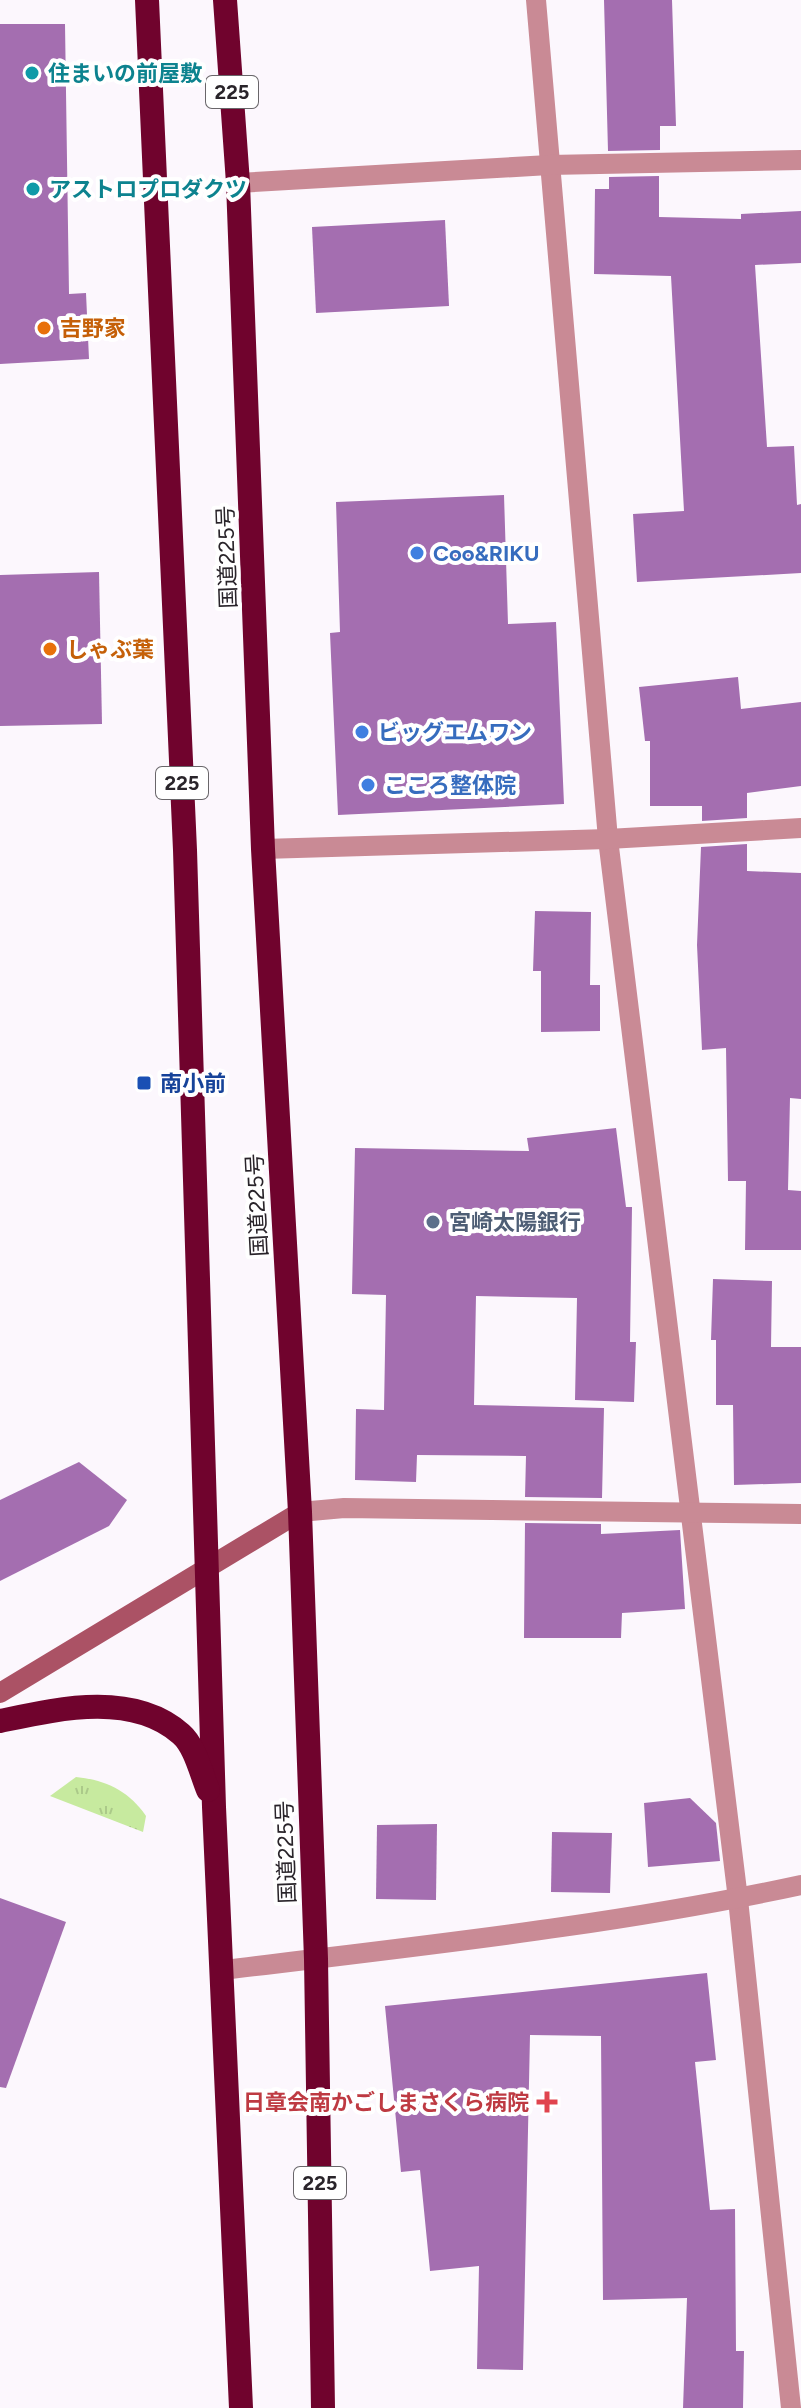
<svg xmlns="http://www.w3.org/2000/svg" width="801" height="2408" viewBox="0 0 801 2408" font-family="Figtree,'Noto Sans JP',sans-serif">
	<style>
		.grass { fill: url(#grass-tufts) }
		.building { fill: #a46eb0 }
		.lines { fill: none; stroke-linecap: round; stroke-linejoin: round }
		.street { stroke: #c98a95; stroke-width: 20 }
		.secondary { stroke: #ab5265; stroke-width: 20 }
		.highway { stroke: #70032d; stroke-width: 24 }
		.culture-dot { fill: #0f9aa8; stroke: #fff; stroke-width: 3 }
		.food-dot { fill: #e8710a; stroke: #fff; stroke-width: 3 }
		.shop-dot { fill: #3f7fe0; stroke: #fff; stroke-width: 3 }
		.transit-dot { fill: #1a4fb4; stroke: #fff; stroke-width: 3 }
		.service-dot { fill: #5c6f8a; stroke: #fff; stroke-width: 3 }
		.health-dot { fill: #e0444e; stroke: #fff; stroke-width: 3 }
		.labels { text-anchor: middle; dominant-baseline: central; stroke-width: 8; stroke-linejoin: round; paint-order: stroke }
		.shield { fill: #fff; stroke: #69666a; stroke-width: 2 }
		.shield-label { font-size: 20px; font-weight: bold; fill: #29242a }
		.culture-label { font-size: 22px; font-weight: bold; fill: #0d838f; stroke: #fff; text-anchor: start }
		.food-label { font-size: 22px; font-weight: bold; fill: #c56008; stroke: #fff; text-anchor: start }
		.shop-label { font-size: 22px; font-weight: bold; fill: #366cbe; stroke: #fff; text-anchor: start }
		.street-label { font-size: 22px; fill: #29242a; stroke: #fff }
		.transit-label { font-size: 22px; font-weight: bold; fill: #164399; stroke: #fff; text-anchor: start }
		.service-label { font-size: 22px; font-weight: bold; fill: #4e5e75; stroke: #fff; text-anchor: start }
		.health-label { font-size: 22px; font-weight: bold; fill: #be3a42; stroke: #fff; text-anchor: end }
	</style>
	<defs>
		<pattern id="grass-tufts" width="24" height="20" patternUnits="userSpaceOnUse" patternTransform="scale(2)"><rect width="24" height="20" fill="#c7ea9f"/><path d="M3 7l-1-3M5 7V3M7 7l1-3M15 17l-1-3M17 17v-4M19 17l1-3" fill="none" stroke="#abc989"/></pattern>
	</defs>
	<rect width="100%" height="100%" fill="#fcf7fd"/>
	<!-- grass -->
	<path class="grass" d="M 76,1777 C 106,1780 129,1791 146,1816 L 143,1832 L 50,1796 Z"/>
	<!-- building -->
	<g class="building">
		<path d="M 604,0 L 672,0 L 676,126 L 660,126 L 660,150 L 608,151 Z"/>
		<path d="M 0,24 L 65,24 L 69,294 L 86,293 L 89,359 L 0,364 Z"/>
		<path d="M 659,176 L 659,217 L 741,219 L 741,214 L 801,211 L 801,263 L 755,265 L 767,447 L 794,446 L 797,505 L 801,504 L 801,573 L 637,582 L 633,514 L 684,511 L 671,276 L 594,274 L 595,189 L 609,189 L 609,177 Z"/>
		<path d="M 445,220 L 449,306 L 316,313 L 312,227 Z"/>
		<path d="M 504,495 L 508,624 L 556,622 L 564,804 L 338,815 L 330,633 L 340,632 L 336,502 Z"/>
		<path d="M 99,572 L 102,724 L 0,726 L 0,575 Z"/>
		<path d="M 738,677 L 741,709 L 801,702 L 801,786 L 747,793 L 747,818 L 702,821 L 702,806 L 650,806 L 650,741 L 645,741 L 639,687 Z"/>
		<path d="M 747,844 L 747,871 L 801,873 L 801,1099 L 790,1098 L 788,1190 L 801,1191 L 801,1250 L 745,1250 L 746,1181 L 728,1181 L 726,1048 L 702,1050 L 697,945 L 701,847 Z"/>
		<path d="M 535,911 L 591,912 L 590,985 L 600,985 L 600,1031 L 541,1032 L 541,971 L 533,971 Z"/>
		<path d="M 616,1128 L 626,1207 L 632,1207 L 630,1342 L 636,1342 L 634,1402 L 575,1400 L 577,1298 L 476,1296 L 474,1405 L 604,1408 L 602,1498 L 525,1497 L 526,1456 L 417,1455 L 416,1482 L 355,1480 L 356,1409 L 384,1410 L 386,1295 L 352,1294 L 355,1148 L 529,1151 L 527,1138 Z"/>
		<path d="M 713,1279 L 772,1281 L 771,1347 L 801,1347 L 801,1483 L 734,1485 L 733,1405 L 716,1405 L 716,1340 L 711,1340 Z"/>
		<path d="M 79,1462 L 127,1500 L 109,1526 L 0,1581 L 0,1500 Z"/>
		<path d="M 525,1523 L 601,1524 L 601,1534 L 680,1530 L 685,1609 L 622,1613 L 621,1638 L 524,1638 Z"/>
		<path d="M 690,1798 L 716,1823 L 720,1861 L 648,1867 L 644,1803 Z"/>
		<path d="M 437,1824 L 436,1900 L 376,1899 L 377,1825 Z"/>
		<path d="M 552,1832 L 612,1833 L 610,1893 L 551,1892 Z"/>
		<path d="M 0,1898 L 66,1922 L 6,2088 L 0,2087 Z"/>
		<path d="M 707,1973 L 716,2060 L 695,2062 L 710,2210 L 735,2209 L 736,2351 L 744,2351 L 743,2408 L 683,2408 L 687,2298 L 603,2300 L 601,2036 L 530,2035 L 523,2370 L 477,2369 L 479,2266 L 430,2271 L 420,2170 L 401,2172 L 385,2006 Z"/>
	</g>
	<g class="lines">
		<!-- street -->
		<g class="street">
			<path d="M 536,0 L 608,839 L 738,1899 L 791,2408"/>
			<path d="M 238,183 L 549,165 L 801,160"/>
			<path d="M 263,849 L 608,839 L 801,828"/>
			<path d="M 300,1512 L 344,1508 L 801,1514"/>
			<path d="M 224,1970 C 416,1946 612,1926 801,1885"/>
		</g>
		<!-- secondary -->
		<path class="secondary" d="M 0,1693 L 300,1512"/>
		<!-- highway -->
		<g class="highway">
			<path d="M 147,0 L 185,850 L 214,1807 L 241,2408"/>
			<path d="M 225,0 L 238,183 L 263,849 L 300,1512 L 316,1959 L 323,2408"/>
			<path d="M 0,1721 C 57,1709 132,1691 181,1734 C 195,1746 201,1773 208,1790"/>
		</g>
	</g>
	<!-- markers -->
	<g class="culture-dot">
		<circle cx="32" cy="73" r="8"/>
		<circle cx="33" cy="189" r="8"/>
	</g>
	<g class="food-dot">
		<circle cx="44" cy="328" r="8"/>
		<circle cx="50" cy="649" r="8"/>
	</g>
	<g class="shop-dot">
		<circle cx="417" cy="553" r="8"/>
		<circle cx="362" cy="732" r="8"/>
		<circle cx="368" cy="785" r="8"/>
	</g>
	<rect class="transit-dot" x="136" y="1075" width="16" height="16" rx="4"/>
	<circle class="service-dot" cx="433" cy="1222" r="8"/>
	<path class="health-dot" d="M543 2090h8v8h8v8h-8v8h-8v-8h-8v-8h8z"/>
	<g class="labels">
		<!-- shield labels -->
		<g class="shield">
			<rect x="206" y="76" width="52" height="32" rx="6"/>
			<rect x="156" y="767" width="52" height="32" rx="6"/>
			<rect x="294" y="2167" width="52" height="32" rx="6"/>
		</g>
		<g class="shield-label">
			<text x="232" y="92">225</text>
			<text x="182" y="783">225</text>
			<text x="320" y="2183">225</text>
		</g>
		<!-- culture labels -->
		<g class="culture-label">
			<text x="48" y="73">住まいの前屋敷</text>
			<text x="49" y="189">アストロプロダクツ</text>
		</g>
		<!-- food labels -->
		<g class="food-label">
			<text x="60" y="328">吉野家</text>
			<text x="66" y="649">しゃぶ葉</text>
		</g>
		<!-- shop labels -->
		<g class="shop-label">
			<text x="433" y="553">Coo&amp;RIKU</text>
			<text x="378" y="732">ビッグエムワン</text>
			<text x="384" y="785">こころ整体院</text>
		</g>
		<!-- street labels -->
		<g class="street-label">
			<text transform="translate(227 557) rotate(-92)">国道225号</text>
			<text transform="translate(257 1205) rotate(-93)">国道225号</text>
			<text transform="translate(286 1852) rotate(-92)">国道225号</text>
		</g>
		<!-- transit labels -->
		<g class="transit-label">
			<text x="160" y="1083">南小前</text>
		</g>
		<!-- service labels -->
		<g class="service-label">
			<text x="449" y="1222">宮崎太陽銀行</text>
		</g>
		<!-- health labels -->
		<g class="health-label">
			<text x="529" y="2102">日章会南かごしまさくら病院</text>
		</g>
	</g>
</svg>
